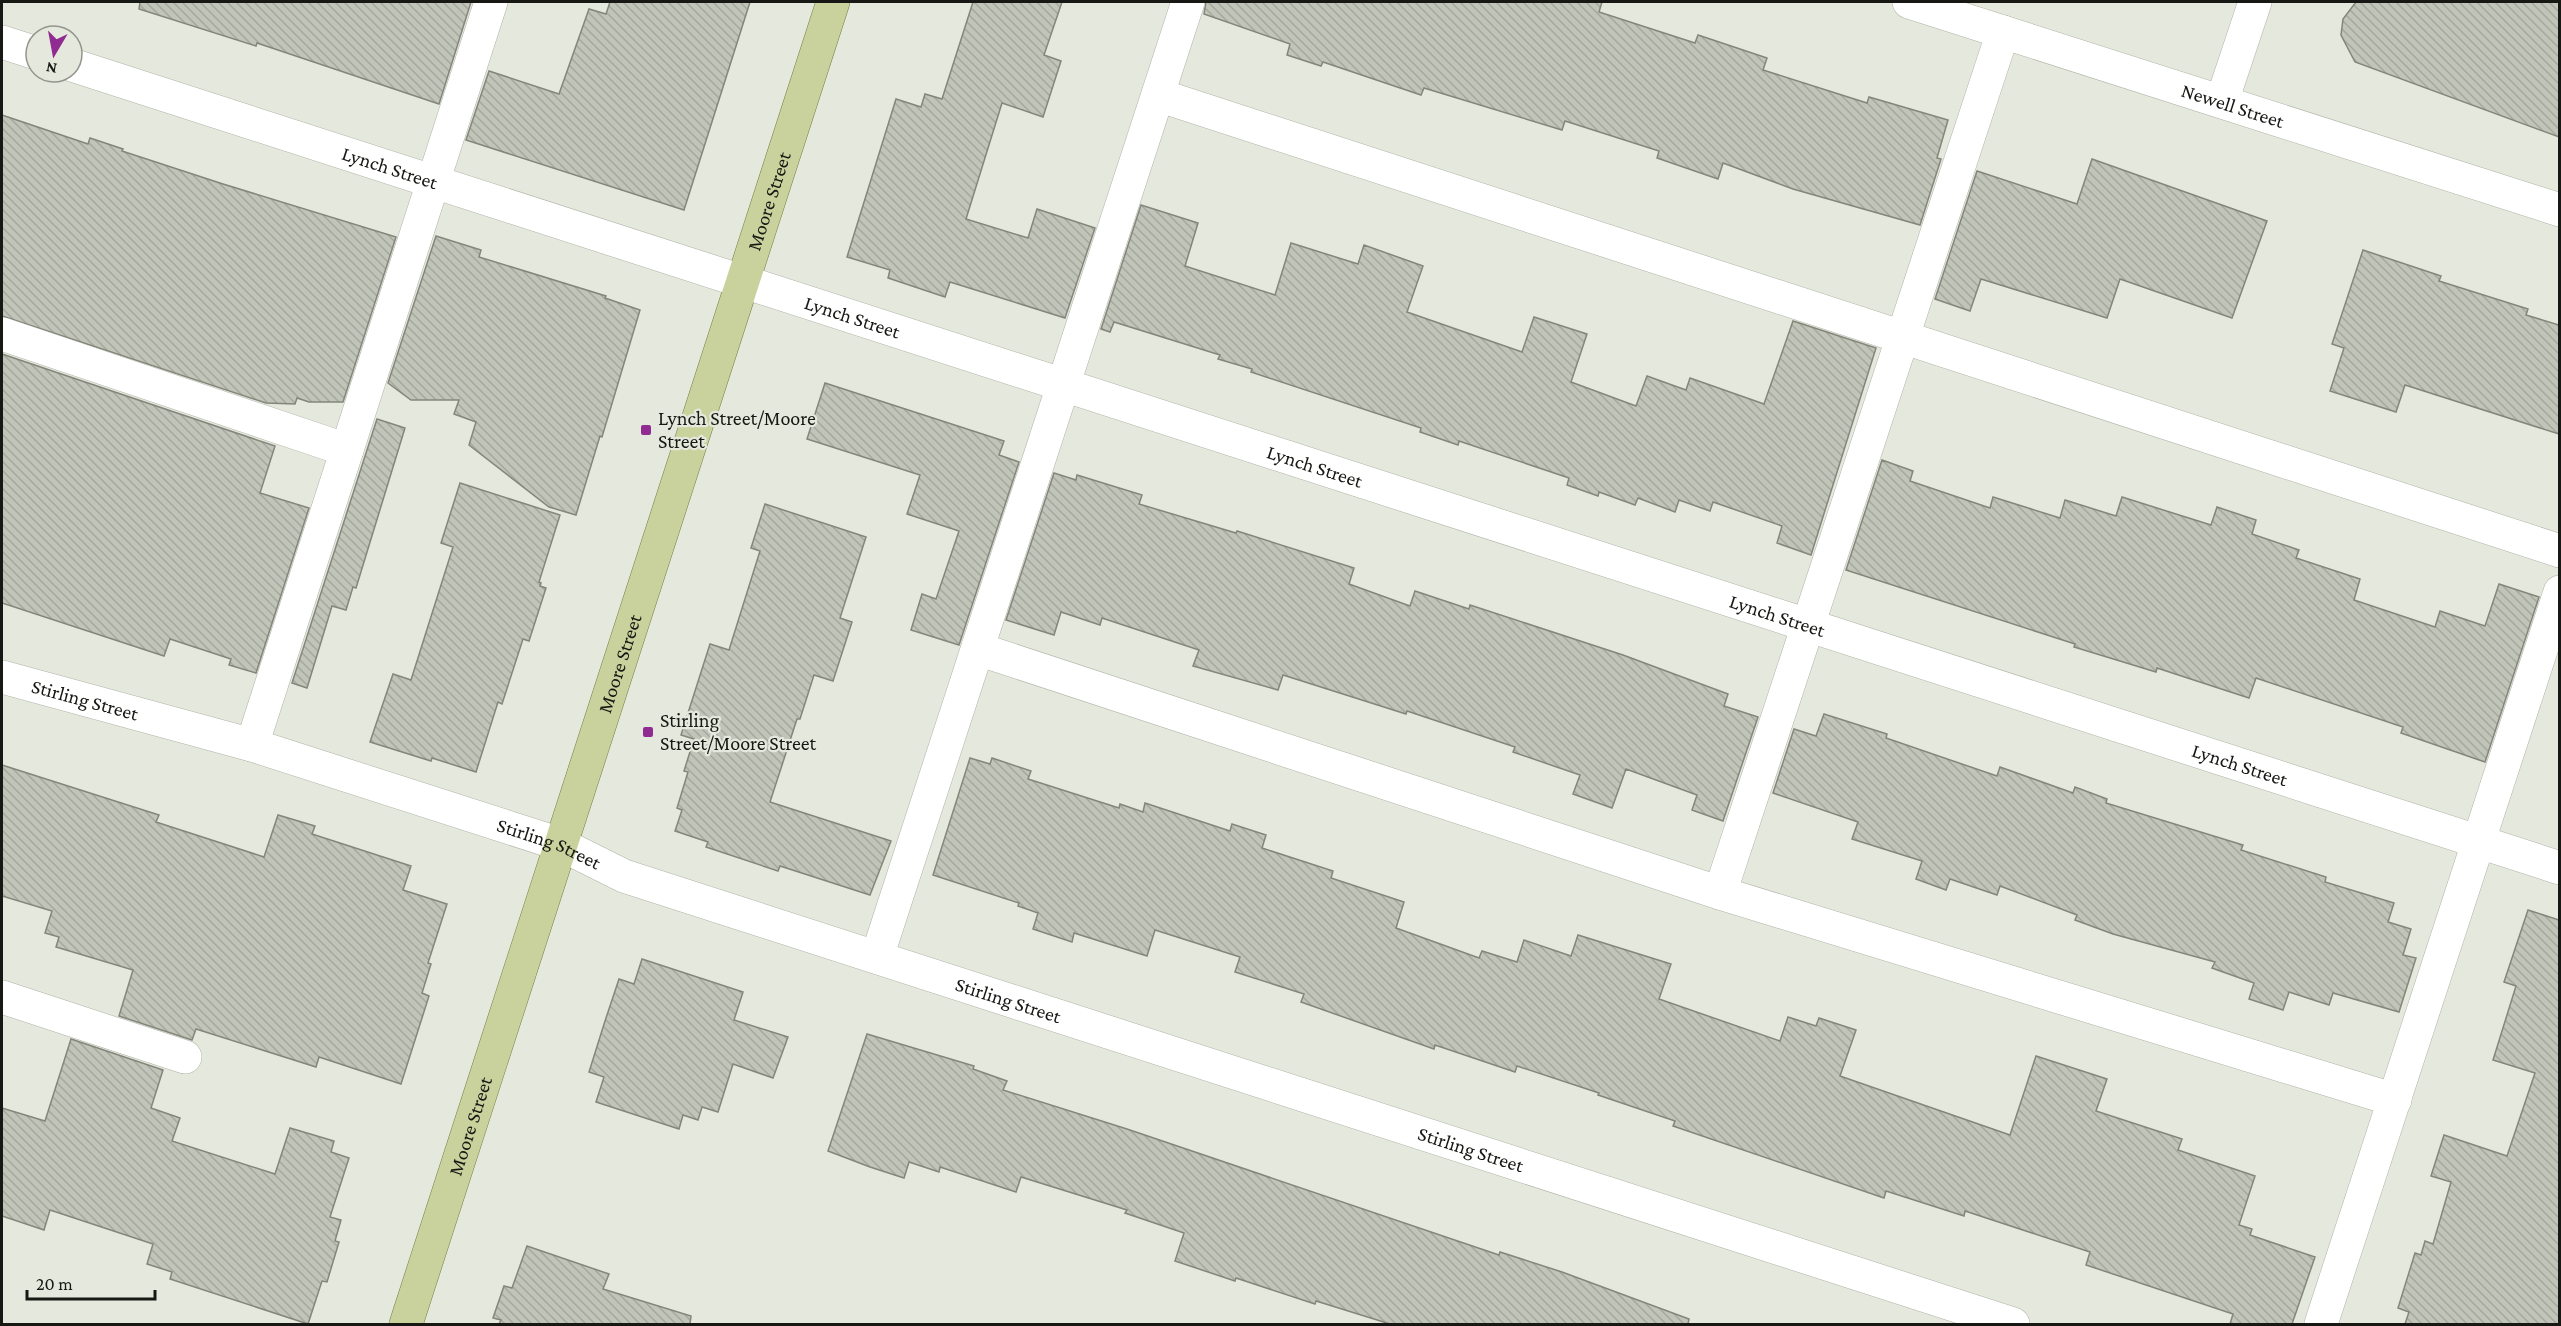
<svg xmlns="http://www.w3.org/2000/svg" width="2561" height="1326" viewBox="0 0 2561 1326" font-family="'Crimson Pro',serif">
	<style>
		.building { fill: url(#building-back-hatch); stroke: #84867b; stroke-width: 1.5 }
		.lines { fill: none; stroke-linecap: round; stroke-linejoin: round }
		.minor-casing { stroke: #b0b3a7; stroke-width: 34 }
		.major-casing { stroke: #737d43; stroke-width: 34 }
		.minor { stroke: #fff; stroke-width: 33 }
		.major { stroke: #c9d29d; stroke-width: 33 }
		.poi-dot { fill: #902b91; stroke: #e5e8dc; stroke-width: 2 }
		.labels { text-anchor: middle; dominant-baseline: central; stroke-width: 4.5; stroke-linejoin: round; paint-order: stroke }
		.street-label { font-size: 20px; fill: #171814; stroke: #e5e8dc }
		.poi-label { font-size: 20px; fill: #171814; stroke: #e5e8dc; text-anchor: start }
	</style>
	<defs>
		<pattern id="building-back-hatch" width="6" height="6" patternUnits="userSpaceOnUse" patternTransform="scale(1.5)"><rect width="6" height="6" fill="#c1c4b8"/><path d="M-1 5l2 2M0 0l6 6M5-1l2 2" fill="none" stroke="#a5a89d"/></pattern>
	</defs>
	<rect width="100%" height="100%" fill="#e5e8dc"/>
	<!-- building -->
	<g class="building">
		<path d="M 140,2 L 471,2 L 439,104 L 257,43 L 256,46 L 139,9 Z"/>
		<path d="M 610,2 L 750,2 L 684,210 L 466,140 L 489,71 L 559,94 L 589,9 L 606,14 Z"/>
		<path d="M 973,2 L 1062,2 L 1044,55 L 1061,61 L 1043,117 L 1002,103 L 966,219 L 1028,238 L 1037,209 L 1095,228 L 1065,318 L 950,282 L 945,297 L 888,278 L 890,270 L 847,257 L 896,99 L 921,107 L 925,94 L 942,99 Z"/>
		<path d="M 1206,2 L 1602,2 L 1599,12 L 1695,43 L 1698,35 L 1767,58 L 1763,70 L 1867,103 L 1869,97 L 1948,120 L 1937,158 L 1941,159 L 1920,225 L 1793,189 L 1723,163 L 1718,179 L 1657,158 L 1659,151 L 1565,121 L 1562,130 L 1424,88 L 1421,95 L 1323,62 L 1321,66 L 1287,55 L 1290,44 L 1204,14 Z"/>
		<path d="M 2356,2 L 2559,2 L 2559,137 L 2355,62 L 2341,35 L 2343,19 Z"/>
		<path d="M 2,115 L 88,144 L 90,138 L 123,149 L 122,151 L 223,184 L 396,237 L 343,402 L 309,402 L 297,398 L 295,404 L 266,403 L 2,316 Z"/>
		<path d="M 2092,159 L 2267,221 L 2232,318 L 2120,279 L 2107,318 L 1981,279 L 1970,311 L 1935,299 L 1977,171 L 2077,204 Z"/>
		<path d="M 1141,205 L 1198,223 L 1185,266 L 1275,295 L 1291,243 L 1358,264 L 1364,245 L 1423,266 L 1407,312 L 1522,352 L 1534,317 L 1587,334 L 1571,382 L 1636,406 L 1647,376 L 1686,390 L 1690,378 L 1764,404 L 1793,321 L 1876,348 L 1811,555 L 1777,543 L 1782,526 L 1713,502 L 1710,511 L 1679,500 L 1675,512 L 1638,498 L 1635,505 L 1599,492 L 1598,496 L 1567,485 L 1569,478 L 1459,441 L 1458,445 L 1420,432 L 1421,428 L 1251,372 L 1252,369 L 1218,359 L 1220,355 L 1114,322 L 1110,332 L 1101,329 Z"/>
		<path d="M 436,236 L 481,250 L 479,257 L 606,296 L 605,298 L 640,310 L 602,437 L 600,436 L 576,515 L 549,507 L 469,445 L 476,422 L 454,414 L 459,400 L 411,400 L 388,383 Z"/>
		<path d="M 2363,250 L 2441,276 L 2439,281 L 2528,309 L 2526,315 L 2559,325 L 2559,434 L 2405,385 L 2396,412 L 2330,391 L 2344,348 L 2332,344 Z"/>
		<path d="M 2,354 L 275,446 L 260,493 L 309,508 L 256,673 L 229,665 L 231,659 L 170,639 L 164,656 L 2,603 Z"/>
		<path d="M 825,383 L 1004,441 L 999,455 L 1019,462 L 959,645 L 911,630 L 922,594 L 936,599 L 959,531 L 907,514 L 920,475 L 807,439 Z"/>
		<path d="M 377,419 L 405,428 L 356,588 L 353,587 L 346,610 L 332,606 L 307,688 L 292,683 Z"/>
		<path d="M 1882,460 L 1913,471 L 1910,481 L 1990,508 L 1993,497 L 2060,518 L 2065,500 L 2116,516 L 2122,497 L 2211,525 L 2217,507 L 2256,520 L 2252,534 L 2299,550 L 2296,558 L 2360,579 L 2354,600 L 2435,627 L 2440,611 L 2485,626 L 2499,584 L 2539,597 L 2485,762 L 2401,733 L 2403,727 L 2256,678 L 2249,698 L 2157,668 L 2156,672 L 2074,647 L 2075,644 L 1846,570 Z"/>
		<path d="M 1054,473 L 1076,480 L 1077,475 L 1142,495 L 1139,504 L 1236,533 L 1237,531 L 1354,568 L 1349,584 L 1410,606 L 1415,591 L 1469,609 L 1470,605 L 1623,655 L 1728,694 L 1724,706 L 1758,717 L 1723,821 L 1692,810 L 1697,795 L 1626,769 L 1612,808 L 1573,794 L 1580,775 L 1513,752 L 1515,747 L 1407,711 L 1406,714 L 1283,675 L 1278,690 L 1193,666 L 1199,650 L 1102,618 L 1100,625 L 1061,612 L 1054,635 L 1006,620 Z"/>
		<path d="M 460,483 L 560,515 L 539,582 L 541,583 L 540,586 L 546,588 L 529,641 L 523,639 L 502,704 L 498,702 L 476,772 L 432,758 L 431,761 L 370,742 L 393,674 L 411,680 L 453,547 L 441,543 Z"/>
		<path d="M 765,504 L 866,537 L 840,618 L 852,622 L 833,681 L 814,675 L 800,719 L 797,719 L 770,802 L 891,841 L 870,895 L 780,866 L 778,871 L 706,847 L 708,842 L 675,831 L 682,810 L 677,808 L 688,772 L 684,771 L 694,739 L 681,735 L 710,644 L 729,650 L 760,551 L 751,548 Z"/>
		<path d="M 1824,714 L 1887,734 L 1886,738 L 1997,776 L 2000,767 L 2073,793 L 2075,787 L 2107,799 L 2106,803 L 2243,845 L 2241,850 L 2326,877 L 2325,882 L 2394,903 L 2388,922 L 2411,929 L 2403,955 L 2416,958 L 2399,1012 L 2333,993 L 2329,1005 L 2289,992 L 2283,1010 L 2249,999 L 2254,983 L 2212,968 L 2215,962 L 2113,934 L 2075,920 L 2077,915 L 2000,886 L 1997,895 L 1950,879 L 1946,890 L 1916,879 L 1922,861 L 1852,839 L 1858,822 L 1773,793 L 1794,729 L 1816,736 Z"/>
		<path d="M 970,758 L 990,764 L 992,758 L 1031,771 L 1028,779 L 1119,808 L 1120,804 L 1143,812 L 1145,803 L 1230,831 L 1232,824 L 1266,835 L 1262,848 L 1333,871 L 1331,878 L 1404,902 L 1396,928 L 1479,958 L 1482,951 L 1517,962 L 1524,940 L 1571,956 L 1578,935 L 1671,964 L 1659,999 L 1780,1041 L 1788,1017 L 1816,1026 L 1819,1018 L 1856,1030 L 1840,1076 L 2010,1135 L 2036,1056 L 2107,1079 L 2096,1111 L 2182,1139 L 2178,1150 L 2255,1176 L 2239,1225 L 2252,1229 L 2250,1235 L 2315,1257 L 2292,1324 L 2230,1324 L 2233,1314 L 2086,1265 L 2090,1252 L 1965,1211 L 1964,1216 L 1886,1191 L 1884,1198 L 1673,1126 L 1675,1121 L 1598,1095 L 1599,1093 L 1517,1066 L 1515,1072 L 1435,1045 L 1434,1049 L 1301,1002 L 1304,994 L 1235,972 L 1240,957 L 1155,930 L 1147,956 L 1074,933 L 1072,942 L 1033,929 L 1038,913 L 1018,906 L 1019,903 L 933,875 Z"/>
		<path d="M 2,765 L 159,815 L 156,822 L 264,857 L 278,815 L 315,826 L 312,834 L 411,866 L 403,890 L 447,904 L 428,963 L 431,964 L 422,993 L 429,996 L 401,1084 L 319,1057 L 316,1067 L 196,1029 L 192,1040 L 119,1016 L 133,970 L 56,947 L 59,937 L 45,933 L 52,911 L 2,896 Z"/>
		<path d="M 2528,910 L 2559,920 L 2559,1324 L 2405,1324 L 2409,1312 L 2398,1308 L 2415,1253 L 2421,1255 L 2425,1241 L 2433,1244 L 2451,1182 L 2431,1176 L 2444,1135 L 2507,1156 L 2535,1073 L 2493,1060 L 2516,986 L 2504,982 Z"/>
		<path d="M 642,959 L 743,992 L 734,1020 L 788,1037 L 773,1078 L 733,1064 L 718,1112 L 702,1107 L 698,1120 L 683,1115 L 679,1129 L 596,1102 L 604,1077 L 589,1072 L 605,1021 L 619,979 L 634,984 Z"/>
		<path d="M 867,1034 L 974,1066 L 973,1069 L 1007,1081 L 1003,1090 L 1127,1129 L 1499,1255 L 1500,1252 L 1562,1272 L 1689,1319 L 1688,1324 L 1390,1324 L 1316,1301 L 1315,1304 L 1236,1278 L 1235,1281 L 1175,1261 L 1184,1233 L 1125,1213 L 1127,1210 L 1021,1177 L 1016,1192 L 940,1167 L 939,1172 L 909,1162 L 904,1178 L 870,1167 L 828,1151 Z"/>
		<path d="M 71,1039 L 163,1070 L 151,1108 L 180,1118 L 172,1141 L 275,1174 L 290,1128 L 334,1141 L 331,1152 L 349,1158 L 330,1217 L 341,1220 L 335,1241 L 339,1242 L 327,1282 L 322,1281 L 308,1324 L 170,1279 L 172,1272 L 147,1264 L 153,1244 L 50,1210 L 44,1230 L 2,1216 L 2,1108 L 45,1121 Z"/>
		<path d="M 527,1246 L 609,1274 L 603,1289 L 691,1316 L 690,1324 L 499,1324 L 501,1320 L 493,1318 L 504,1286 L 512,1288 Z"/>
	</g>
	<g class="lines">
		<defs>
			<g id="minor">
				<path id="s1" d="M 1909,2 L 2560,210"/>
				<path d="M 2,42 L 36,53"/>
				<path id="s2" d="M 72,65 L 2560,868"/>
				<path d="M 1158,95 L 2560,551"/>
				<path d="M 2222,101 L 2255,2"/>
				<path d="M 2,334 L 347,450"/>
				<path d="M 978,649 L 1720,893 L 2395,1100"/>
				<path id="s3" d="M 2,677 L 252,745 L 560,844 L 624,876 L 2013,1324"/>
				<path d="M 252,745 L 491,2"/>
				<path d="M 1720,893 L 2003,32"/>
				<path d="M 877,957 L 1188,2"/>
				<path d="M 2,997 L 185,1057"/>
				<path d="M 2321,1324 L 2560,592"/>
			</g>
			<g id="major">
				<path id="s4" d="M 406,1324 L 833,2"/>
			</g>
		</defs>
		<!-- minor casing -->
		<use href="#minor" class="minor-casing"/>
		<!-- major casing -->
		<use href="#major" class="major-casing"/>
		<!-- minor -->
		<use href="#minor" class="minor"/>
		<!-- major -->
		<use href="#major" class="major"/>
	</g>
	<!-- markers -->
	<g class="poi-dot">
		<rect x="640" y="424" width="12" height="12" rx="3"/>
		<rect x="642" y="726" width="12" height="12" rx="3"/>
	</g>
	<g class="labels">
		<!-- street labels -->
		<g class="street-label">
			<text stroke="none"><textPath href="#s1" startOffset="340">Newell Street</textPath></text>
			<text stroke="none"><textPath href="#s2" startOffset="334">Lynch Street</textPath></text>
			<text stroke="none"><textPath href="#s4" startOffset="1180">Moore Street</textPath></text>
			<text stroke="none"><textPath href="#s2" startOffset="820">Lynch Street</textPath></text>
			<text stroke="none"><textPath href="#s2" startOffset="1306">Lynch Street</textPath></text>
			<text stroke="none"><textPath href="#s2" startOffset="1792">Lynch Street</textPath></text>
			<text stroke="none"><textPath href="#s4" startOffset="694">Moore Street</textPath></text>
			<text stroke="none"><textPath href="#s3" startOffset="86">Stirling Street</textPath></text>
			<text stroke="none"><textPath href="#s2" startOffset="2278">Lynch Street</textPath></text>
			<text stroke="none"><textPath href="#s3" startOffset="572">Stirling Street</textPath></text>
			<text stroke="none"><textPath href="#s3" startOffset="1058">Stirling Street</textPath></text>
			<text stroke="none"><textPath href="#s4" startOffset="208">Moore Street</textPath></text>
			<text stroke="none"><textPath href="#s3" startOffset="1544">Stirling Street</textPath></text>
		</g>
		<!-- poi labels -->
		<g class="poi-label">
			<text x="658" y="418">Lynch Street/Moore<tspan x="658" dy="23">Street</tspan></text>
			<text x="660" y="720">Stirling<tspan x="660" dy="23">Street/Moore Street</tspan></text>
		</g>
	</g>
	<!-- border -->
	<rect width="2561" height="1326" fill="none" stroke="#171814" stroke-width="6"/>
	<!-- north arrow -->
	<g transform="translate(54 54) rotate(190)"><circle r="28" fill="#e5e8dc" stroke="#93958c" stroke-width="1.5"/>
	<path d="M0-4.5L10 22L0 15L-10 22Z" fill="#902b91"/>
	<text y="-9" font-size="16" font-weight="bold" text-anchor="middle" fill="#171814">N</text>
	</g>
	<!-- scale -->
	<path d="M27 1290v9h128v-9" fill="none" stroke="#171814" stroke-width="3"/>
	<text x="36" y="1290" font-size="18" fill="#171814" stroke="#e5e8dc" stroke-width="4.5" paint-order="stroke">20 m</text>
</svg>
